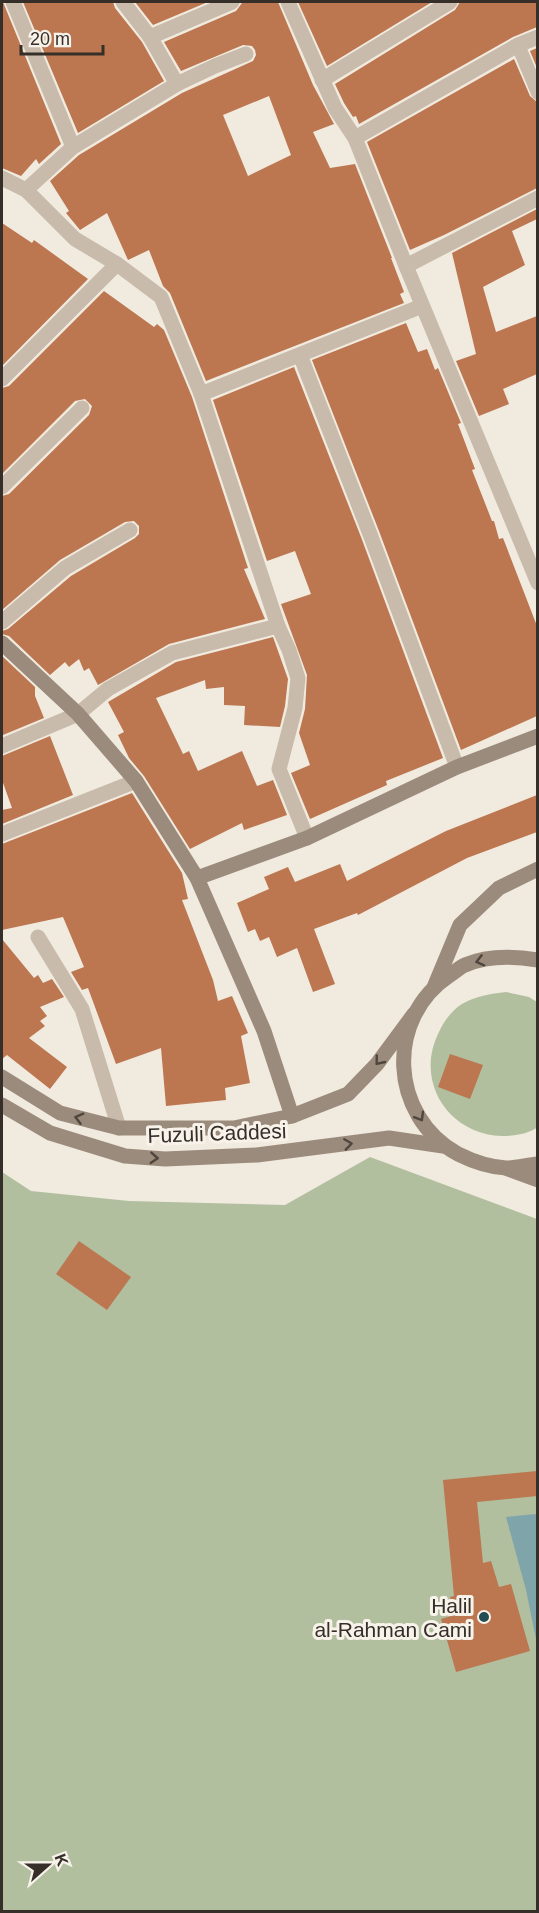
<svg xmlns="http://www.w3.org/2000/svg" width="539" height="1913" viewBox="0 0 539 1913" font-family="Helvetica,sans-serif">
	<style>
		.green { fill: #b1bf9f }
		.water { fill: #7fa5ab }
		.building { fill: #bc7650; fill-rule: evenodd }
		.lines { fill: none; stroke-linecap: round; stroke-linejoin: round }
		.lane { stroke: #c8bbab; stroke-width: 14 }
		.street { stroke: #c8bbab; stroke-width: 15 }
		.secondary { stroke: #9b8b7c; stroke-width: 15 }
		.oneway { stroke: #4f463e }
		.poi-dot { fill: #224c54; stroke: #f8f3ea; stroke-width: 2 }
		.labels { text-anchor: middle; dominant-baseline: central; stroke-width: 6; stroke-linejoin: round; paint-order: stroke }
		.street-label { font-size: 21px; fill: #362f29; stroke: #f8f3ea }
		.poi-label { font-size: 21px; fill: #362f29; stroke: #f8f3ea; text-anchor: end }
	</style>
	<rect width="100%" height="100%" fill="#f1eade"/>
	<!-- green -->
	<g class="green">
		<path d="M 506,992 L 529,997 L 537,1002 L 538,1127 C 528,1134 514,1136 502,1136 C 448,1134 414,1081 439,1032 C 444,1021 452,1010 462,1004 C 476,996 490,994 506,992 Z"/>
		<path d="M 370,1157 L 537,1219 L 537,1911 L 2,1911 L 2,1172 L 31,1191 L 129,1201 L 285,1205 Z"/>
	</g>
	<!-- water -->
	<path class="water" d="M 535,1514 L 538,1516 L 537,1644 L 526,1590 L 506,1517 Z"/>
	<!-- building -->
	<g class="building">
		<path d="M 2,2 L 3,2 L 61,144 L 39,164 L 36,159 L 21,176 L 2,168 Z"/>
		<path d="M 23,2 L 113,2 L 115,8 L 142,42 L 164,81 L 78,133 Z"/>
		<path d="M 135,2 L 208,2 L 153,25 Z"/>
		<path d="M 298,2 L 432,2 L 327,66 Z"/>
		<path d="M 460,2 L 537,2 L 537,27 L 513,37 L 359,124 L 356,116 L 353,117 L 344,103 L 335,84 L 455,10 Z"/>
		<path d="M 242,3 L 278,2 L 313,85 L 334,124 L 313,132 L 330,168 L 355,164 L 392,258 L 391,258 L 404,292 L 400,294 L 404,303 L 206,381 L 170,293 L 163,286 L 149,250 L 128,260 L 107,213 L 80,230 L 66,213 L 69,211 L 50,181 L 79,155 L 182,93 L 253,61 L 256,55 L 255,50 L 252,46 L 243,45 L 181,71 L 164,42 L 236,11 ZM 269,96 L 291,155 L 248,176 L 223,115 Z"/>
		<path d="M 537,48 L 537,68 L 530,51 Z"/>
		<path d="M 514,59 L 530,96 L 537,102 L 537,188 L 444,235 L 410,250 L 367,142 Z"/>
		<path d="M 537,209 L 537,219 L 512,231 L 525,265 L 483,287 L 496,332 L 537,316 L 537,374 L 503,389 L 509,404 L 479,416 L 456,361 L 476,354 L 452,253 Z"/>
		<path d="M 2,223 L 32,243 L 34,240 L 88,279 L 2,366 Z"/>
		<path d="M 104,291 L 154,327 L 157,324 L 164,330 L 192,397 L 248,568 L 244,569 L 265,619 L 169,644 L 98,685 L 89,668 L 84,671 L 79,659 L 69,667 L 65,662 L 50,675 L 9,636 L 2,634 L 2,631 L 8,629 L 71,576 L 135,538 L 139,534 L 139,526 L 134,521 L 125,522 L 60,560 L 2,610 L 2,496 L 9,494 L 89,415 L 92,406 L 85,399 L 75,401 L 2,474 L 2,388 L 9,386 Z"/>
		<path d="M 406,323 L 418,352 L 427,349 L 435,370 L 438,368 L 461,423 L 458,424 L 475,469 L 472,470 L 492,521 L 494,521 L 499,539 L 503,538 L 537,626 L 537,716 L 461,750 L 379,531 L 312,360 Z"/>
		<path d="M 294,367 L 361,537 L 443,758 L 386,781 L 387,785 L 310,819 L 291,773 L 310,765 L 299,733 L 305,709 L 307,675 L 281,604 L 311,594 L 295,551 L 267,561 L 213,400 Z"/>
		<path d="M 273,637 L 288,679 L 285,706 L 280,727 L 244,725 L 245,706 L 224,705 L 224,687 L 206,689 L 205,680 L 156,698 L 183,754 L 189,751 L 198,771 L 242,751 L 257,786 L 273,780 L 287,815 L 244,830 L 242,823 L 190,849 L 144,776 L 129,758 L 118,735 L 124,732 L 108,702 L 176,662 Z"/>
		<path d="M 2,656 L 35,687 L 35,696 L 44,718 L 3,735 Z"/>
		<path d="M 50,736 L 73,795 L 2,824 L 2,810 L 12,808 L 2,780 L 2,756 Z"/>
		<path d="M 132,793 L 182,873 L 188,899 L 182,900 L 213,980 L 218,1001 L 232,996 L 248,1033 L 241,1036 L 250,1083 L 225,1088 L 226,1100 L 166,1106 L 161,1048 L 116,1064 L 88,988 L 82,990 L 71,972 L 84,967 L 63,917 L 2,930 L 2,844 Z"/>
		<path d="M 537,795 L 537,832 L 467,858 L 358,915 L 357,913 L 314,929 L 335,984 L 313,992 L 297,948 L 277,957 L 269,937 L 260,941 L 255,929 L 248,932 L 237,903 L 269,889 L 264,877 L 288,867 L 295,882 L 340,864 L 347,881 L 446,831 Z"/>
		<path d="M 2,939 L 34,978 L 38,975 L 43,983 L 52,979 L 64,997 L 40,1007 L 47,1016 L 40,1021 L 45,1026 L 29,1038 L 67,1067 L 50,1089 L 7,1055 L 2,1059 Z"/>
		<path d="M 450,1054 L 483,1065 L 470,1099 L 438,1087 Z"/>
		<path d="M 79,1241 L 131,1277 L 107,1310 L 56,1274 Z"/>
		<path d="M 537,1471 L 537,1496 L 477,1502 L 483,1563 L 491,1561 L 499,1587 L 511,1584 L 530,1651 L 456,1672 L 441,1619 L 455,1615 L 450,1597 L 454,1596 L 443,1480 Z"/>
	</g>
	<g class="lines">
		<!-- lane -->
		<path class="lane" d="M 518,45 L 538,93"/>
		<!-- street -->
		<g class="street">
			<path d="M 13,2 L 73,147"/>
			<path d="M 123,2 L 150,37 L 177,84"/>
			<path d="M 288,2 L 335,108 L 355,138 L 406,266 L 538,583"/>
			<path d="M 150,37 L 232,2"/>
			<path d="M 322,80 L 450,2"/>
			<path d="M 355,138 L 518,45 L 538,37"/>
			<path d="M 2,178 L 26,190 L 75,239 L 117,264 L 161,297 L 201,394 L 278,626 L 289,650 L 298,678 L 295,708 L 279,769 L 307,838"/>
			<path d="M 26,190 L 73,147 L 177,84 L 215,66 L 246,54"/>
			<path d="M 406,266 L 538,198"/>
			<path d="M 300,355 L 370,534 L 457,767"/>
			<path d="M 2,379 L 117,264"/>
			<path d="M 201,394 L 422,306"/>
			<path d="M 2,487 L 82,408"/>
			<path d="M 2,622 L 65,568 L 130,530"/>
			<path d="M 2,746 L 78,714 L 108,689 L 172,653 L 278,626"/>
			<path d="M 2,834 L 136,781"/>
			<path d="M 38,937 L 82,1009 L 119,1128"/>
		</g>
		<!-- secondary -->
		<g class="secondary">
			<path d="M 2,643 L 78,714 L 136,781 L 197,878 L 264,1031 L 292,1116"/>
			<path d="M 197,878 L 307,838 L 457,767 L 538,736"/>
			<path d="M 538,960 C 514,956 488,955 465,965 C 460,967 455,972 450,975 C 385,1018 389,1116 458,1154 C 472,1161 489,1167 506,1168 C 516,1168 527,1165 538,1164"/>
			<path d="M 435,985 L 460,925 L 499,888 L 538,869"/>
			<path d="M 2,1077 L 60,1113 L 119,1128 L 234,1128 L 292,1116 L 348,1094 L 377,1064 L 414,1014"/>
			<path d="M 2,1105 L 50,1133 L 125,1156 L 165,1159 L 257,1155 L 389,1138 L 443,1146"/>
			<path d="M 508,1169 L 538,1180"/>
		</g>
	</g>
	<!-- one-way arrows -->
	<defs><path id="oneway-chevron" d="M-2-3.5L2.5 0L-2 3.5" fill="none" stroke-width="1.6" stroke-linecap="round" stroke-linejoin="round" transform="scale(1.5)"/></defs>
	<g class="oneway">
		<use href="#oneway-chevron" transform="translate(480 961) rotate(166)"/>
		<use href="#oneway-chevron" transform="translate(379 1061) rotate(129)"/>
		<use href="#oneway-chevron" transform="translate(420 1117) rotate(59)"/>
		<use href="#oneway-chevron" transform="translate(79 1118) rotate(-165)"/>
		<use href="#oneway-chevron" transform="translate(348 1144) rotate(-8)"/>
		<use href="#oneway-chevron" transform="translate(154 1158) rotate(4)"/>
	</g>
	<!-- markers -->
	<circle class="poi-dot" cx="484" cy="1617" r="6"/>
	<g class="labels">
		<!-- street labels -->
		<g class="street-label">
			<text transform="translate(217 1133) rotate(-2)">Fuzuli Caddesi</text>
		</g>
		<!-- poi labels -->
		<g class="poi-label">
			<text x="472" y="1605">Halil<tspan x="472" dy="24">al-Rahman Cami</tspan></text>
		</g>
	</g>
	<!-- border -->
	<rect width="539" height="1913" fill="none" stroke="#362f29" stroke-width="6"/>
	<!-- north arrow -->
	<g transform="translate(48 1865) rotate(69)" stroke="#f8f3ea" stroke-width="4.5" paint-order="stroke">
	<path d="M0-4.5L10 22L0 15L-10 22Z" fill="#362f29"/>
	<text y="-9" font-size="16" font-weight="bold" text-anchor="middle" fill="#362f29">K</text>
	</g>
	<!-- scale -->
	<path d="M21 45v9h82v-9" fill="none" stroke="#362f29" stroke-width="3"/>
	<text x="30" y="45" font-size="18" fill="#362f29" stroke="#f8f3ea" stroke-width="4.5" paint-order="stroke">20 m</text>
</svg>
